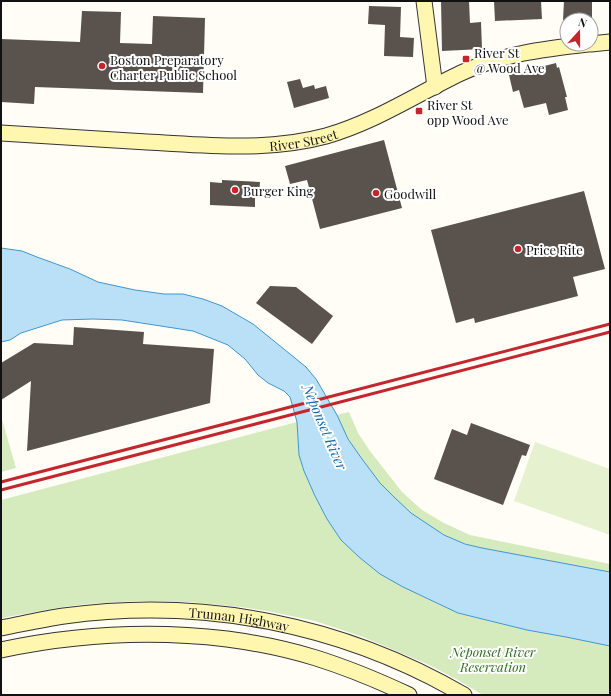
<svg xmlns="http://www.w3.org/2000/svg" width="611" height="696" viewBox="0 0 611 696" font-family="'Playfair Display',serif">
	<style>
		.green { fill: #d5ebbd }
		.pitch { fill: #e6f2cf }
		.water { fill: #b9e0f7; stroke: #3f96cf }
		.building { fill: #5a524d }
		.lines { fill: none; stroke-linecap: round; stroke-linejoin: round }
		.secondary-casing { stroke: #333; stroke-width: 17 }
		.secondary { stroke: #fff6b0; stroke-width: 15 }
		.rail { stroke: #c4262e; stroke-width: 3 }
		.poi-dot { fill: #c4262e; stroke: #fff; stroke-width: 1.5 }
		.labels { text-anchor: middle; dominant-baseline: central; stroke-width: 4; stroke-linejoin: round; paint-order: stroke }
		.poi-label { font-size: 13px; fill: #111; stroke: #fff; text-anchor: start }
		.street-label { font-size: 13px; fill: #111; stroke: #fff }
		.park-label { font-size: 13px; font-style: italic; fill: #2f6b1f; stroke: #fff }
		.water-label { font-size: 14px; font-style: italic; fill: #1768a6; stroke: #fff }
	</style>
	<rect width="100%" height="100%" fill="#fffdf5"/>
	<!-- green -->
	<g class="green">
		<path d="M 349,412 L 358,433 L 370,451 L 402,492 L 422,510 L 444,523 L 470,535 L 610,564 L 610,572 L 482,548 C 469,545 457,541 445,535 C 406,515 371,477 349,440 C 344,432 340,423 337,415 Z"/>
		<path d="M 1,416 L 16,468 L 1,472 Z"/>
		<path d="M 297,422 L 299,455 L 304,471 L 315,496 L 327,519 L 341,540 L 403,587 L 458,613 L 527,630 L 566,637 L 610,646 L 610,695 L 483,695 L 458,680 L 427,664 L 363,637 L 315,621 L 267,611 L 241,607 L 189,602 L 137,601 L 87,604 L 63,607 L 1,618 L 1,500 Z"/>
	</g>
	<!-- pitch -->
	<path class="pitch" d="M 535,442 L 610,469 L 610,535 L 514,501 Z"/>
	<!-- water -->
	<path class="water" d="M 1,248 L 22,251 L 37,257 L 70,269 L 98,282 L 135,290 L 164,294 L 183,294 L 203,299 L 222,306 L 253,324 L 306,367 L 316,379 L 337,415 L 348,439 L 362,459 L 380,483 L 394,497 L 411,513 L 444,535 L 465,544 L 482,548 L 610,572 L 610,646 L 566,637 L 527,630 L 458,613 L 403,587 L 380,574 L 359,557 L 341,540 L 327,519 L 315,496 L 304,471 L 299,455 L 297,422 L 290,397 L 284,391 L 268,383 L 258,375 L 245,359 L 228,345 L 193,331 L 122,320 L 93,319 L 62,320 L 21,333 L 10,340 L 1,342 Z"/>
	<!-- building -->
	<g class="building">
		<path d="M 441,1 L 469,1 L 470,23 L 481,22 L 482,49 L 442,51 Z"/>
		<path d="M 494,1 L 541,1 L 542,19 L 495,21 Z"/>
		<path d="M 564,1 L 592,1 L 592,20 L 563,20 Z"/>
		<path d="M 369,6 L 401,7 L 400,37 L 414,38 L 413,57 L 384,56 L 385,25 L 368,24 Z"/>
		<path d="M 82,11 L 121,12 L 120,43 L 152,44 L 153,16 L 205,18 L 203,93 L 35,87 L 34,104 L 1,102 L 1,39 L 80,42 Z"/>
		<path d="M 556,63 L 557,68 L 559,67 L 567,97 L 565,97 L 568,110 L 549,115 L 546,103 L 524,108 L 519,90 L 513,92 L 509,75 Z"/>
		<path d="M 300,79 L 303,88 L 314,85 L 315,89 L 326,86 L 329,98 L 294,108 L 287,82 Z"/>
		<path d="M 384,140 L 402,208 L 320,229 L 307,180 L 290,184 L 285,166 Z"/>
		<path d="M 222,180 L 260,182 L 259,195 L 255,194 L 255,207 L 210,205 L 210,182 L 222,183 Z"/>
		<path d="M 584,191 L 605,269 L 573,277 L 578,296 L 475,323 L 474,318 L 456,323 L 431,230 Z"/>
		<path d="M 270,286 L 296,287 L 333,316 L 312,344 L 256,303 Z"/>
		<path d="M 74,327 L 144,332 L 143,344 L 214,349 L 210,403 L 27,451 L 31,381 L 1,400 L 1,363 L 34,343 L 73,345 Z"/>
		<path d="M 471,423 L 530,445 L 526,456 L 522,455 L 503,505 L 434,479 L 452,429 L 467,435 Z"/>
	</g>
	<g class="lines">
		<defs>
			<g id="secondary">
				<path d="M 424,1 L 435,87"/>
				<path d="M 591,44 L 610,42"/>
				<path id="s1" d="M 1,133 C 50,136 98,139 147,142 C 206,145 267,152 326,136 C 375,122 415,95 461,73 C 502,54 543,49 588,44"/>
				<path id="s2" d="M 1,628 C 22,624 43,619 64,616 C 203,597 342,624 464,695"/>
				<path d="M 1,650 C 76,634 151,630 227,639 C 257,643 287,649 316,658 C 348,668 379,681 409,695"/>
			</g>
		</defs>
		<!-- secondary casing -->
		<use href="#secondary" class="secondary-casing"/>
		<!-- secondary -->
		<use href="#secondary" class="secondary"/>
		<!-- rail -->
		<g class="rail">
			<path d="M 1,482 L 610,324"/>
			<path d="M 1,490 L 610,332"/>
		</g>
	</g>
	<!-- markers -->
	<g class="poi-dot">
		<rect x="462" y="55" width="8" height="8" rx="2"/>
		<circle cx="102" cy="66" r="4"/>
		<rect x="415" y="107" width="8" height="8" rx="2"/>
		<circle cx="235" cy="190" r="4"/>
		<circle cx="376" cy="193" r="4"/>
		<circle cx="518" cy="249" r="4"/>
	</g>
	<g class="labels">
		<!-- poi labels -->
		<g class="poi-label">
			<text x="474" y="52">River St<tspan x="474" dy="15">@ Wood Ave</tspan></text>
			<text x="110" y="59">Boston Preparatory<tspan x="110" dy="15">Charter Public School</tspan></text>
			<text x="427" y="104">River St<tspan x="427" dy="15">opp Wood Ave</tspan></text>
			<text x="243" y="190">Burger King</text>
			<text x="384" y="193">Goodwill</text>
			<text x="526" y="249">Price Rite</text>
		</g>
		<!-- street labels -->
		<g class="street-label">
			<text stroke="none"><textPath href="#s1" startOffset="303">River Street</textPath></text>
			<text stroke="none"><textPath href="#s2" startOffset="240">Truman Highway</textPath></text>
		</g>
		<!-- park labels -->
		<g class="park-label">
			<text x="493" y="651">Neponset River<tspan x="493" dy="15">Reservation</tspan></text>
		</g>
		<!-- water labels -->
		<g class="water-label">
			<text transform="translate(325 427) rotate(67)">Neponset River</text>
		</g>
	</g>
	<!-- border -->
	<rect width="611" height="696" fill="none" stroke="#111111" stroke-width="4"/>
	<!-- north arrow -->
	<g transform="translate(579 32) rotate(21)"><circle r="19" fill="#ffffff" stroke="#a0a0a0"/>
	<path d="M0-3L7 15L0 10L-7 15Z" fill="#c4262e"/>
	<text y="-6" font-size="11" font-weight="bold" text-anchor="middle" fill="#111111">N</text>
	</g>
</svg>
